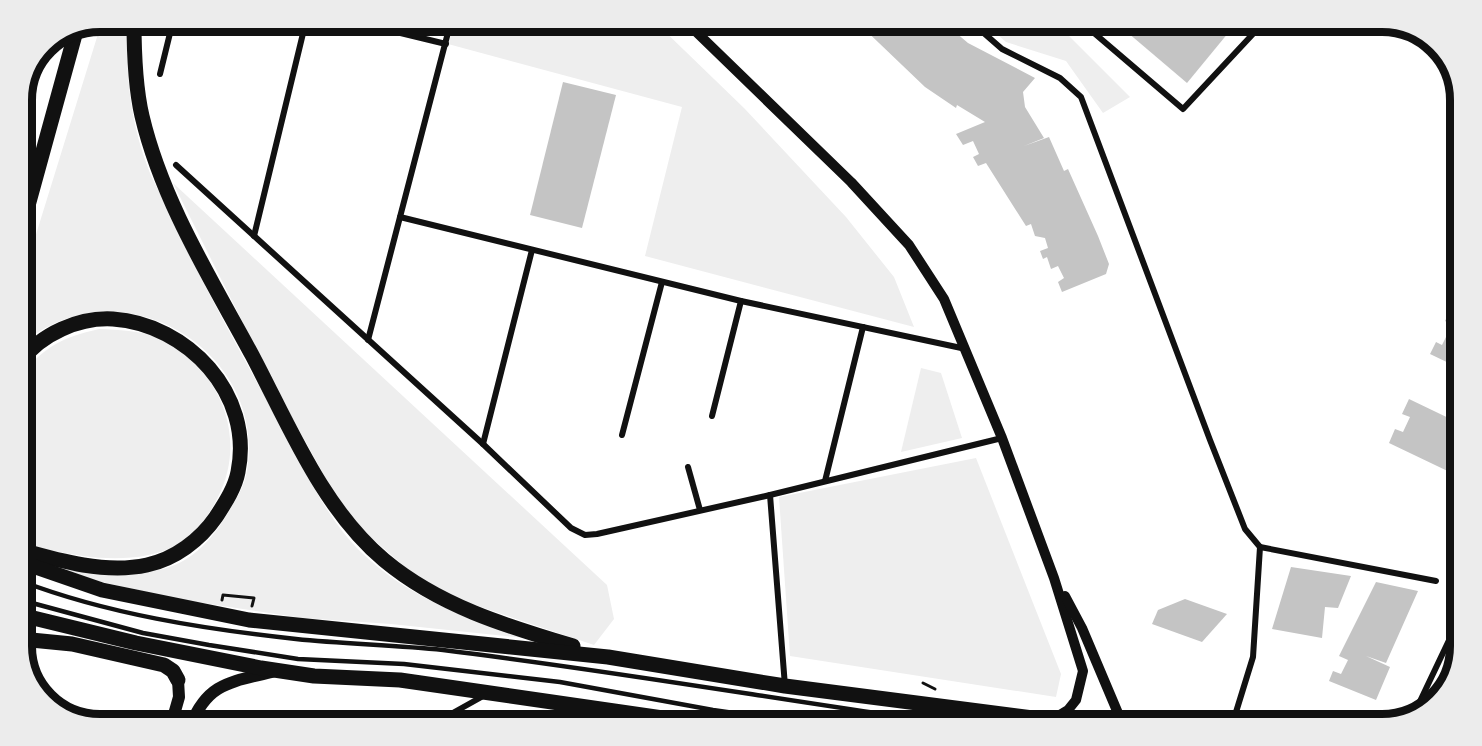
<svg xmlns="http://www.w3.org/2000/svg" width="1482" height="746" viewBox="0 0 1482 746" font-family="'IBM Plex Sans',sans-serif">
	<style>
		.green { fill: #eee }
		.building { fill: #c4c4c4 }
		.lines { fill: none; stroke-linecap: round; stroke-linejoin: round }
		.path { stroke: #111; stroke-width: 3 }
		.service { stroke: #111; stroke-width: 4.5 }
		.minor { stroke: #111; stroke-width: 6 }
		.tertiary { stroke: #111; stroke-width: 10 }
		.secondary { stroke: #111; stroke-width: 12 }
		.trunk { stroke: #111; stroke-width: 15 }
		.rim { fill: none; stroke: #111; stroke-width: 8 }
	</style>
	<rect width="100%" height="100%" fill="#fff"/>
	<!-- green -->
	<g class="green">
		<path d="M 102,21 L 128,21 C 125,71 130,121 148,168 C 154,184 163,198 170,213 C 201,282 238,348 275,415 C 299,459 325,518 362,553 C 408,597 465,618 525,638 L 391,624 L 303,618 L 183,600 L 97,581 L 24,558 C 59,562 131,577 163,569 C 194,561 214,537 229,511 C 237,498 245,485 247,470 C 265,368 157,285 63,320 C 49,325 31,335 21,346 L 21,283 Z"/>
		<path d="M 456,21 L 654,21 L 744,108 L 846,217 L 894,277 L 914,327 L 645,256 L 682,107 L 448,44 Z"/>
		<path d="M 982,21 L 1054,21 L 1130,97 L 1103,113 L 1066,61 L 1006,42 Z"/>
		<path d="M 173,183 L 607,585 L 614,619 L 594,645 L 445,595 L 405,567 L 360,528 L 331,488 L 272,381 Z"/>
		<path d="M 99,329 C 119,330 139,330 158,338 C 219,366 249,436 218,497 C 209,516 195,534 177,545 C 149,560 113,560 83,556 C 63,553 40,549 21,542 L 21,374 C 48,345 61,338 99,329 Z"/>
		<path d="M 921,368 L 941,373 L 962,438 L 901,452 Z"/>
		<path d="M 976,458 L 1061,674 L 1056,697 L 790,656 L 779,497 Z"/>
	</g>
	<!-- building -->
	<g class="building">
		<path d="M 856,21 L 942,21 L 968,43 L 1035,78 L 1023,92 L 1025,107 L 1044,138 L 1024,146 L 1049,137 L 1064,171 L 1068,169 L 1098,236 L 1109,264 L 1106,274 L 1062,292 L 1058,282 L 1064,278 L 1058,266 L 1051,269 L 1047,257 L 1043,259 L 1040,251 L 1048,248 L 1045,238 L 1035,236 L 1031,224 L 1026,226 L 986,163 L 978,166 L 973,157 L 979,154 L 973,141 L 963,145 L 956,134 L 985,122 L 957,105 L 956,108 L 925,87 Z"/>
		<path d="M 1114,21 L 1238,21 L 1187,83 Z"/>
		<path d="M 1450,63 L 1461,95 L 1447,89 Z"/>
		<path d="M 563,82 L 616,95 L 582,228 L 530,215 Z"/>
		<path d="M 1451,309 L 1461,314 L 1461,363 L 1457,360 L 1455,366 L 1430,354 L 1436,342 L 1442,345 L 1452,325 L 1445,321 Z"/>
		<path d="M 1409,399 L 1461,424 L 1461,469 L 1458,476 L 1389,443 L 1395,429 L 1403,432 L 1410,417 L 1402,414 Z"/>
		<path d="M 1291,567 L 1351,576 L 1338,608 L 1325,607 L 1322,638 L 1272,629 Z"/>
		<path d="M 1376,582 L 1418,591 L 1386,663 L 1366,656 L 1390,667 L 1376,700 L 1329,681 L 1333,671 L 1341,674 L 1348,660 L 1339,656 Z"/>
		<path d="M 1185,599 L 1227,614 L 1202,642 L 1152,624 L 1158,610 Z"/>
	</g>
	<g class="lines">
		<!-- path -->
		<g class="path">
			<path d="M 222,600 L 223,595 L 254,598 L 252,606"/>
			<path d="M 923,683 L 935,689"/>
		</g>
		<!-- service -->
		<g class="service">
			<path d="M 21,581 C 107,614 204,629 296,639 C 345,644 394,645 443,650 C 616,671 786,701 958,725"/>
			<path d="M 21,600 L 143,633 L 209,645 L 298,659 L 404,664 L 560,682 L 713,710 L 820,725"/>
		</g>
		<!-- minor -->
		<g class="minor">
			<path d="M 351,21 L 446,44"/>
			<path d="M 970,21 L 1002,49 L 1060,78 L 1081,97 L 1210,440 L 1245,529 L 1260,547 L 1253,657 L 1232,725"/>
			<path d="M 1080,21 L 1183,109 L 1265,21"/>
			<path d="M 160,74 L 173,21"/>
			<path d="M 176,165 L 483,444 L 571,528 L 585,535 L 597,534 L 770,495 L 1002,438"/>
			<path d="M 400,217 L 741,301 L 966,349"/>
			<path d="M 254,236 L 306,21"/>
			<path d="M 368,340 L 451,21"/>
			<path d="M 712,416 L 741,301"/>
			<path d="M 622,435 L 662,282"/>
			<path d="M 483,444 L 532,250"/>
			<path d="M 688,467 L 700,510"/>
			<path d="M 825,481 L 863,327"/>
			<path d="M 770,495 L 785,686"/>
			<path d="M 1260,547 L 1436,581"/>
			<path d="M 1413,716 L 1461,615"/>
			<path d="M 439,725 L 442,719 L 485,695"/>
		</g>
		<!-- tertiary -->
		<g class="tertiary">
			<path d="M 685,21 L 851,182 L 909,245 L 944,299 L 1002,438 L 1054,578 L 1083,671 L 1076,700 L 1068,710 L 1050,721"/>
			<path d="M 1065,596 L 1082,628 L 1123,725"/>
		</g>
		<!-- secondary -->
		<g class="secondary">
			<path d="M 171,725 L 179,697 L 178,680"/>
			<path d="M 191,725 C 208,681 234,682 275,671"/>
		</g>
		<!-- trunk -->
		<g class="trunk">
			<path d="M 134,21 C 134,52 135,86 142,116 C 162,201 211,279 252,355 C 289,425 322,508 384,560 C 439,606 506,626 573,646"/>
			<path d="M 21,231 L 76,31"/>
			<path d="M 21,361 C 41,334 79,317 113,319 C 187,324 254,394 238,472 C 235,488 225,503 216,517 C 200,540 175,559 147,565 C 106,574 60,561 21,550"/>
			<path d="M 21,562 L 102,590 L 249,620 L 608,657 L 785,686 L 1088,725"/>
			<path d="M 21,615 L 136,643 L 261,668 L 314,676 L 400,680 L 711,725"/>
			<path d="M 21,639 L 72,644 L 164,665 L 173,671 L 178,680"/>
		</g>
	</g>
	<!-- crop -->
	<path d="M0 0H1482V746H0ZM100 32H1382A68 68 0 0 1 1450 100V646A68 68 0 0 1 1382 714H100A68 68 0 0 1 32 646V100A68 68 0 0 1 100 32Z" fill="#ececec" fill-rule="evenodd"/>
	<path class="rim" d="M100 32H1382A68 68 0 0 1 1450 100V646A68 68 0 0 1 1382 714H100A68 68 0 0 1 32 646V100A68 68 0 0 1 100 32Z"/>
</svg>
